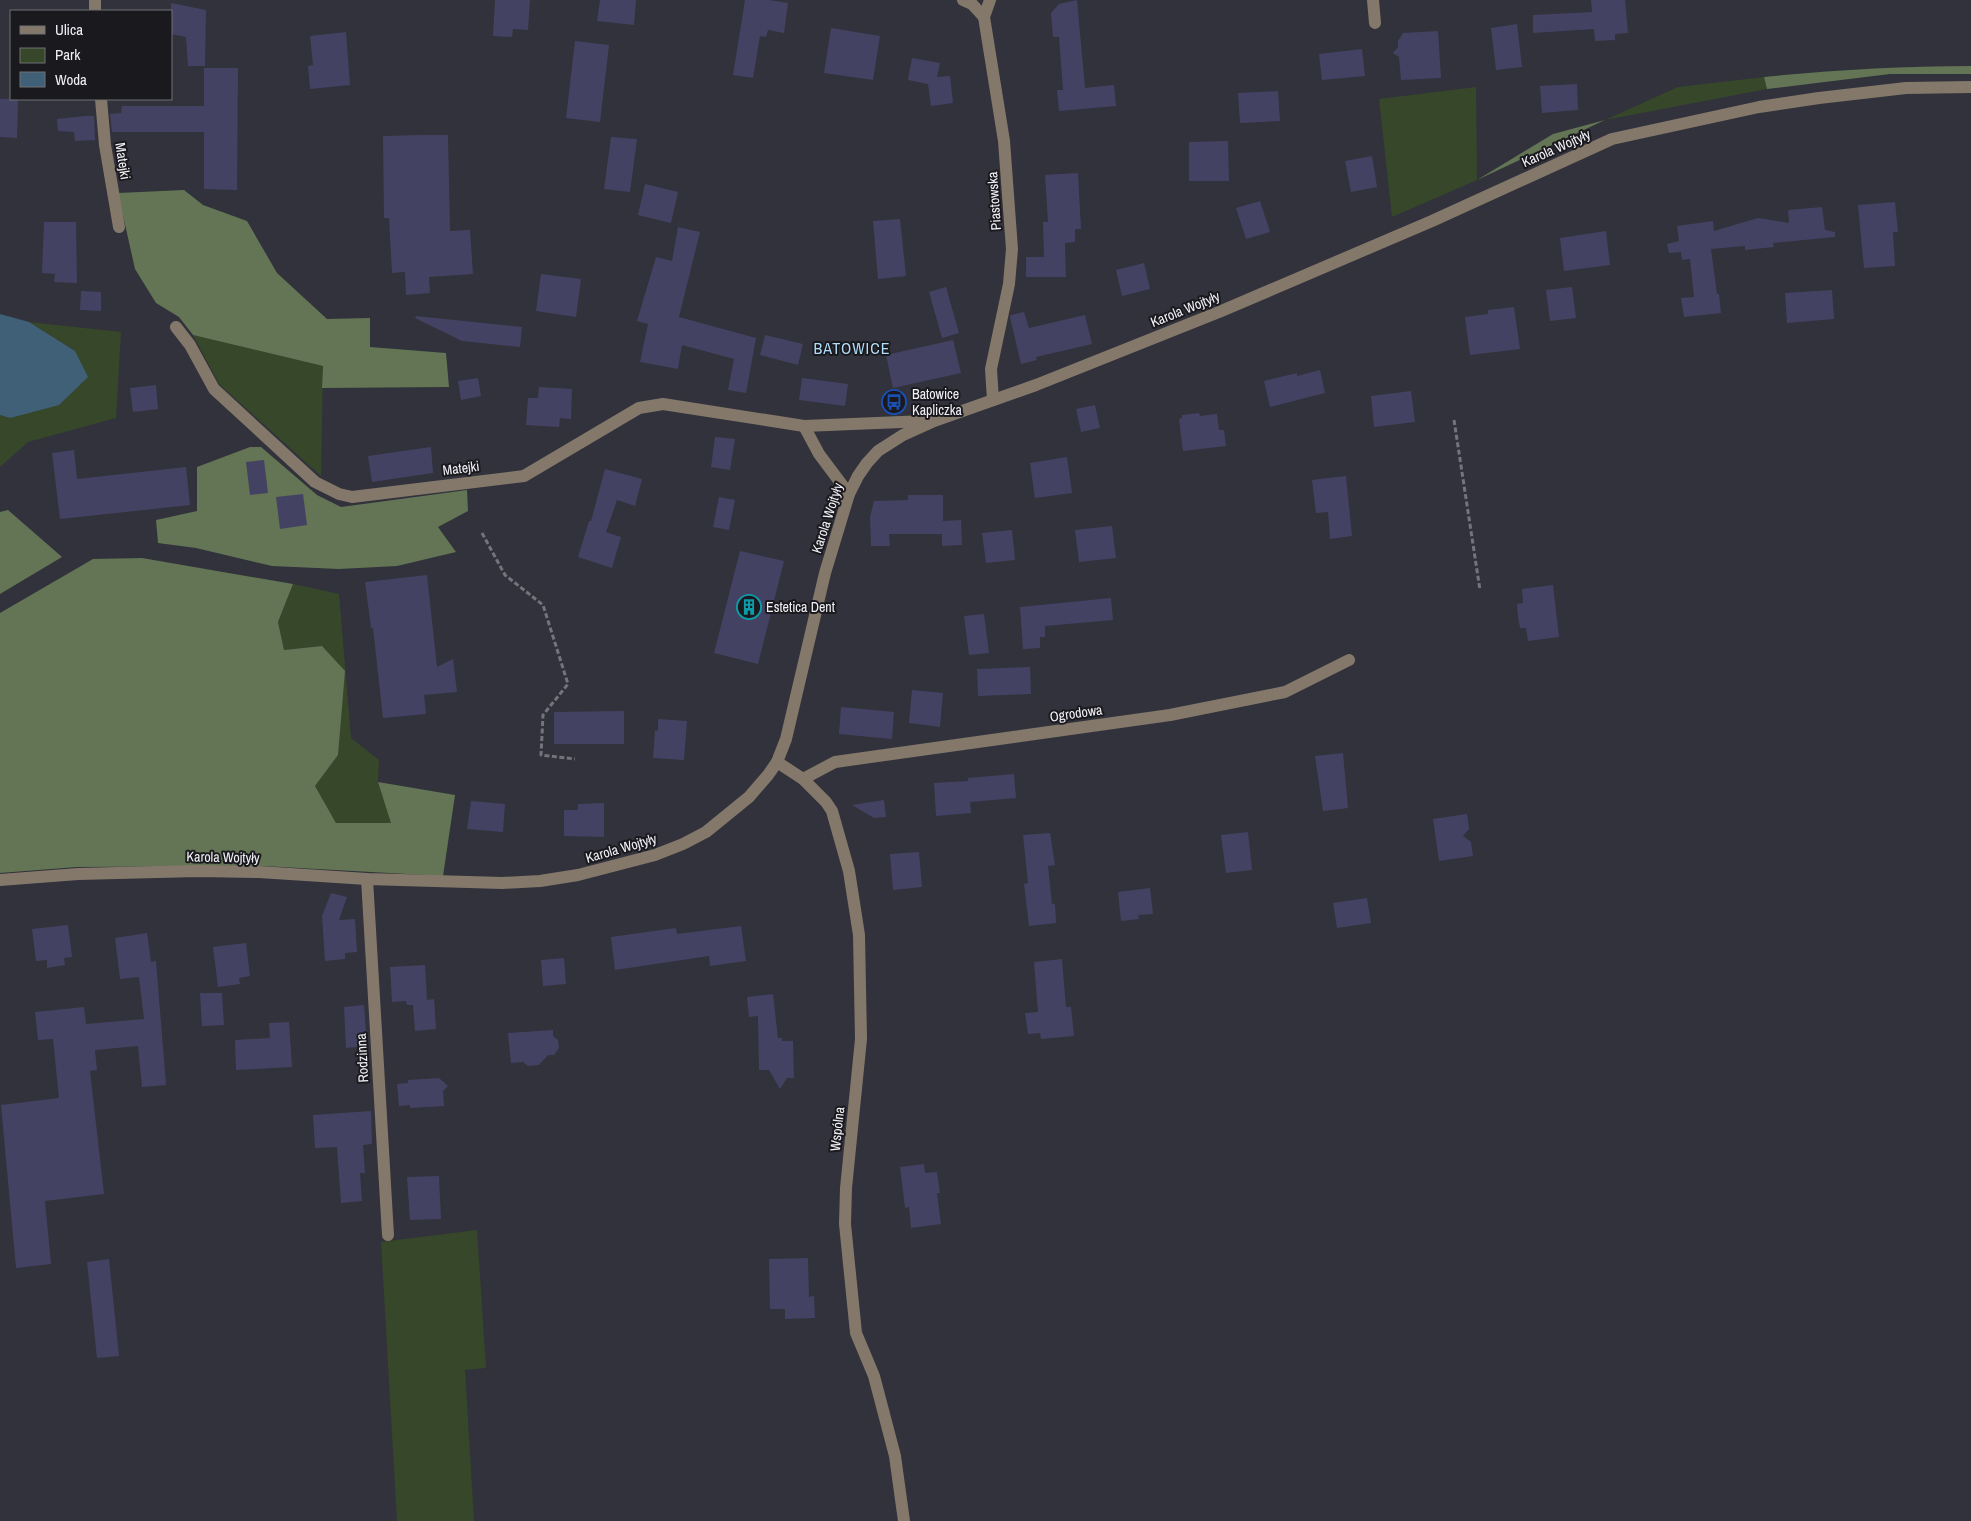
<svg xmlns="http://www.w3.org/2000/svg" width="1971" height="1521" viewBox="0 0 1971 1521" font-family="'Archivo Narrow',sans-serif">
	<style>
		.green { fill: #37472a }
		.forest { fill: #637555 }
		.water { fill: #406078 }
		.building { fill: #444263 }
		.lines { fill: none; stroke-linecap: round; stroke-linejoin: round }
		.path { stroke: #73747c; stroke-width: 3; stroke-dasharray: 5 2.5; stroke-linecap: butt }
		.minor { stroke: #84786b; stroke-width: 12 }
		.labels { text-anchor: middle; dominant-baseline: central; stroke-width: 4; stroke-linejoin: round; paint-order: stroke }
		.street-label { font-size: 14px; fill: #f0f0f6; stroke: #1a1a1e }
		.poi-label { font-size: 14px; fill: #f0f0f6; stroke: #1a1a1e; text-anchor: start }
		.quarter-label { font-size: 16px; letter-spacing: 1px; fill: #b0dcf8; stroke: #1a1a1e }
	</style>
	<rect width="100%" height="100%" fill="#31323b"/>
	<!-- green -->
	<g class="green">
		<path d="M 1764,77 L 1767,89 L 1605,120 L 1678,87 Z"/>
		<path d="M 1476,87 L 1477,180 L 1392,217 L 1379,99 Z"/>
		<path d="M 29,322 L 121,332 L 116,418 L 28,442 L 0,467 L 0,415 L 10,418 L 75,351 Z"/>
		<path d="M 193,335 L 323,366 L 321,476 L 219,384 Z"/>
		<path d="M 293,584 L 339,594 L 351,738 L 379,760 L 378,782 L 392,823 L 336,823 L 315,786 L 338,755 L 322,646 L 284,650 L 278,622 Z"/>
		<path d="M 477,1230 L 486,1368 L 465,1370 L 474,1521 L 397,1521 L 381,1242 Z"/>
	</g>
	<!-- forest -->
	<g class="forest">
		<path d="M 1971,66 L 1971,74 L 1890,74 L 1767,89 L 1764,77 C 1833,70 1902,66 1971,66 Z"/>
		<path d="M 1605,120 L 1477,180 L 1553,134 Z"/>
		<path d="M 184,190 L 203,205 L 247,221 L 277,273 L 327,319 L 370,318 L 370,347 L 446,353 L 449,387 L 322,388 L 323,366 L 193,335 L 179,317 L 156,303 L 135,269 L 118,193 Z"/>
		<path d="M 250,447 L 261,447 L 317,495 L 341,507 L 467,490 L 468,511 L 438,527 L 456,552 L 397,566 L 339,569 L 272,566 L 196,548 L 158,543 L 156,520 L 197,511 L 197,467 Z"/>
		<path d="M 8,510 L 62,557 L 0,594 L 0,512 Z"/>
		<path d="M 142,558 L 293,584 L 278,622 L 284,650 L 322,646 L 345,671 L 338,755 L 315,786 L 336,823 L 391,823 L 378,782 L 455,795 L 443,876 L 263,866 L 77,867 L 0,873 L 0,613 L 93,559 Z"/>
	</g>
	<!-- water -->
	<path class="water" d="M 0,314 L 29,322 L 75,351 L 88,377 L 59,405 L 10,418 L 0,415 Z"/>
	<!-- building -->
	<g class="building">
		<path d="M 495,0 L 530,0 L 528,30 L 513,29 L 512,37 L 493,36 Z"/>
		<path d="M 600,0 L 636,0 L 634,25 L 597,21 Z"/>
		<path d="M 745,0 L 769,0 L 788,3 L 784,33 L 768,30 L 766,37 L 760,36 L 753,78 L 733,75 Z"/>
		<path d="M 1077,0 L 1085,88 L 1114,85 L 1116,106 L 1059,111 L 1057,90 L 1063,90 L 1059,37 L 1053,37 L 1051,13 L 1059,4 Z"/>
		<path d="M 1591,0 L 1625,0 L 1628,33 L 1615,34 L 1615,40 L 1595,41 L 1594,29 L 1533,33 L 1533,15 L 1592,12 Z"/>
		<path d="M 171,3 L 206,10 L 205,66 L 188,66 L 186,37 L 171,34 Z"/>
		<path d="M 1517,24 L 1522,67 L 1496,70 L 1491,28 Z"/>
		<path d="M 831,28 L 880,36 L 873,80 L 824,73 Z"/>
		<path d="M 1438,31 L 1441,78 L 1401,80 L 1399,57 L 1393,53 L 1398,47 L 1398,41 L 1403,33 Z"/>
		<path d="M 346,32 L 350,85 L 310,89 L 308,66 L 313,65 L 310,36 Z"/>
		<path d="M 575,41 L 609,45 L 600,122 L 566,118 Z"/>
		<path d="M 1362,49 L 1365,76 L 1322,80 L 1319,54 Z"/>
		<path d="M 912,58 L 940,63 L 937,77 L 950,76 L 953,103 L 931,106 L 928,84 L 908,80 Z"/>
		<path d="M 204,68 L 238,68 L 237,190 L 204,189 L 204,132 L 112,132 L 110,114 L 121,113 L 122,106 L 204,106 Z"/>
		<path d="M 1577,84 L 1578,110 L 1542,113 L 1540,86 Z"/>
		<path d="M 1278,91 L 1280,121 L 1240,123 L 1238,93 Z"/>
		<path d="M 0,99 L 18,99 L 17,138 L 0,137 Z"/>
		<path d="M 85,116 L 94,116 L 95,140 L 75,141 L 74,132 L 58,131 L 57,119 Z"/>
		<path d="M 422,135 L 448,135 L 450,231 L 470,230 L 473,274 L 429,277 L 430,293 L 406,295 L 405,272 L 392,273 L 389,218 L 384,218 L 383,136 Z"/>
		<path d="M 611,137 L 637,139 L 630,192 L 604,189 Z"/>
		<path d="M 1228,141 L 1229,181 L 1189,181 L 1189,142 Z"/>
		<path d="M 1372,156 L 1377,187 L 1351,192 L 1345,161 Z"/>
		<path d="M 1078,173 L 1081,229 L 1075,229 L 1075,242 L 1065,243 L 1066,277 L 1026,277 L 1026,257 L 1044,257 L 1043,222 L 1048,222 L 1045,175 Z"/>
		<path d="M 645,184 L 678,192 L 671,223 L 638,215 Z"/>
		<path d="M 1260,201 L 1270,232 L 1246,239 L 1236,208 Z"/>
		<path d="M 1895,202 L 1898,232 L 1893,232 L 1895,266 L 1864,268 L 1858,205 Z"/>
		<path d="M 1822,207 L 1825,230 L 1835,232 L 1835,237 L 1773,243 L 1774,247 L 1745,250 L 1745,246 L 1711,249 L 1717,294 L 1719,294 L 1721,313 L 1684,317 L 1681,298 L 1694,297 L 1690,259 L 1682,260 L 1681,252 L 1669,253 L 1667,244 L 1679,241 L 1677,226 L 1713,221 L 1714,231 L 1758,218 L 1789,223 L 1788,210 Z"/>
		<path d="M 900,219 L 906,276 L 878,279 L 873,221 Z"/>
		<path d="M 44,222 L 76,222 L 77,283 L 54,282 L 55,274 L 42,273 Z"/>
		<path d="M 678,227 L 700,232 L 679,317 L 756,338 L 746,393 L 728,390 L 734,359 L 682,345 L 678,369 L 640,362 L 648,324 L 637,321 L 656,257 L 672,261 Z"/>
		<path d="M 1606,231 L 1610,265 L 1564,271 L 1560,238 Z"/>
		<path d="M 1144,263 L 1150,289 L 1122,296 L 1116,270 Z"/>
		<path d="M 541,274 L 581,279 L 576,317 L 536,311 Z"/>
		<path d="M 946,287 L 959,333 L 942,338 L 929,292 Z"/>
		<path d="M 1572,287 L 1576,318 L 1550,321 L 1546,290 Z"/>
		<path d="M 1832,290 L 1834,319 L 1787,323 L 1785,293 Z"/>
		<path d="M 81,291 L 101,292 L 101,311 L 80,310 Z"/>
		<path d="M 1514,307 L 1520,349 L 1470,355 L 1465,317 L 1488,314 L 1488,310 Z"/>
		<path d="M 1024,312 L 1029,328 L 1085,315 L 1092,344 L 1036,357 L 1037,360 L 1021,364 L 1010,317 L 1011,315 Z"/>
		<path d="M 416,316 L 522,327 L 520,347 L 462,341 L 415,318 Z"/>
		<path d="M 765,335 L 803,344 L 798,365 L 760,355 Z"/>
		<path d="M 953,340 L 961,373 L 893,388 L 886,355 Z"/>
		<path d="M 1320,370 L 1325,393 L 1270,407 L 1264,381 L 1297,373 L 1297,376 Z"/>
		<path d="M 478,378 L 481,396 L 461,400 L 458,381 Z"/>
		<path d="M 802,378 L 848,384 L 845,406 L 799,400 Z"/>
		<path d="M 156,385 L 158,409 L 133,412 L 130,388 Z"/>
		<path d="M 539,387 L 572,389 L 571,419 L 560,418 L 559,427 L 526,425 L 528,398 L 538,398 Z"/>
		<path d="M 1411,391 L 1415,422 L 1374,427 L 1371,396 Z"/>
		<path d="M 1095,405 L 1100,428 L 1081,432 L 1076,409 Z"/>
		<path d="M 1199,413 L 1200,416 L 1217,414 L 1219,430 L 1224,430 L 1226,446 L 1183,451 L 1179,419 L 1182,418 L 1182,415 Z"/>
		<path d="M 715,437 L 735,439 L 730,470 L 711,467 Z"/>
		<path d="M 431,447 L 433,473 L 372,482 L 368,456 Z"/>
		<path d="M 74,450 L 77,479 L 186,467 L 190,505 L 60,519 L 52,453 Z"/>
		<path d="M 1067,457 L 1072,493 L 1035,498 L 1030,463 Z"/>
		<path d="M 264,460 L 268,493 L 250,495 L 246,462 Z"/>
		<path d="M 605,469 L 642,479 L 635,506 L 617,500 L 606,532 L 621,537 L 612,568 L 578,557 L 589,521 L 591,521 Z"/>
		<path d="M 1346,476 L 1352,536 L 1330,539 L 1328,512 L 1316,513 L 1312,480 Z"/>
		<path d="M 303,494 L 307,525 L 280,529 L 276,497 Z"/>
		<path d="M 908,495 L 943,495 L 943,521 L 961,520 L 962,545 L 942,546 L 942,534 L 889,534 L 890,546 L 871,546 L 870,517 L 874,501 L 908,500 Z"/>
		<path d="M 719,497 L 735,500 L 729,530 L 713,527 Z"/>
		<path d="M 1112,526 L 1116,558 L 1079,562 L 1075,530 Z"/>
		<path d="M 1012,530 L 1015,560 L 986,563 L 982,533 Z"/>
		<path d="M 740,551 L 784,561 L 758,664 L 714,653 Z"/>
		<path d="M 427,575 L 437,667 L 453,659 L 457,692 L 424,695 L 426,714 L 383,718 L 373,628 L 371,628 L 365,582 Z"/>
		<path d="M 1553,585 L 1559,637 L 1528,641 L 1526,628 L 1520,628 L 1518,616 L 1517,604 L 1523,603 L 1522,589 Z"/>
		<path d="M 1111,598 L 1113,620 L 1045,626 L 1045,637 L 1040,637 L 1040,648 L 1023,649 L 1020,607 Z"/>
		<path d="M 984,614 L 989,653 L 969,655 L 964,616 Z"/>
		<path d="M 1030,667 L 1031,694 L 978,696 L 977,669 Z"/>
		<path d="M 912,690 L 943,693 L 940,727 L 909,723 Z"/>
		<path d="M 841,707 L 894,712 L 892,739 L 839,734 Z"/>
		<path d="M 624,711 L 624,744 L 554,744 L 554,712 Z"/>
		<path d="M 658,719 L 687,721 L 684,760 L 653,758 L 655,730 L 658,731 Z"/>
		<path d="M 1343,753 L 1348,808 L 1323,811 L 1315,756 Z"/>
		<path d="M 1014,774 L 1016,798 L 970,802 L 971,813 L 936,816 L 934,783 L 968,781 L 968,778 Z"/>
		<path d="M 884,800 L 886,817 L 874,818 L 852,805 Z"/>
		<path d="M 471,801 L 505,804 L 503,832 L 467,829 Z"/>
		<path d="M 604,803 L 604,837 L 564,836 L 564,810 L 578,810 L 578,804 Z"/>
		<path d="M 1467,814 L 1469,829 L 1463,836 L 1471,842 L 1473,856 L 1439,861 L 1433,819 Z"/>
		<path d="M 1248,832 L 1252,870 L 1226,873 L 1221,835 Z"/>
		<path d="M 1050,833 L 1055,865 L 1048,866 L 1052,904 L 1055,904 L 1056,923 L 1029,926 L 1024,884 L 1028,883 L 1023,835 Z"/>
		<path d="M 919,852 L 922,887 L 893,890 L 890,854 Z"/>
		<path d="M 1150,888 L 1153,914 L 1138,915 L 1139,919 L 1121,921 L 1118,892 Z"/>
		<path d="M 331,893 L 347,897 L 339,920 L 355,919 L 357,952 L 345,953 L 345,959 L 325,961 L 322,916 Z"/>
		<path d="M 1367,898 L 1371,923 L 1337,928 L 1333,903 Z"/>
		<path d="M 68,925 L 72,957 L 64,958 L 65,965 L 47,968 L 47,960 L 36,961 L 32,929 Z"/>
		<path d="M 741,926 L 746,961 L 710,966 L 709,956 L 615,970 L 611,937 L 676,928 L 677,934 Z"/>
		<path d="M 147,933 L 151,962 L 156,961 L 166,1085 L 142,1087 L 138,1046 L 95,1050 L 97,1070 L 90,1071 L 104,1194 L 45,1201 L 51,1264 L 16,1268 L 1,1105 L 59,1098 L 53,1039 L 38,1040 L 35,1012 L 84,1007 L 86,1024 L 144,1019 L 139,977 L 120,979 L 115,938 Z"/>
		<path d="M 246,943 L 250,976 L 239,978 L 240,984 L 218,987 L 213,947 Z"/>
		<path d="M 564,958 L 566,984 L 543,986 L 541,960 Z"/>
		<path d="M 1062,959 L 1066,1007 L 1071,1007 L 1074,1036 L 1041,1039 L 1040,1033 L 1028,1034 L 1025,1013 L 1038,1012 L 1034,962 Z"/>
		<path d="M 425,965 L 427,1000 L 434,999 L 436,1029 L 415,1031 L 413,1005 L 407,1005 L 406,1001 L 392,1002 L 390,967 Z"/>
		<path d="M 200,993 L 222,993 L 224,1025 L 202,1026 Z"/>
		<path d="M 773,994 L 778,1038 L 782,1038 L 782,1041 L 793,1041 L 794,1078 L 787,1078 L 780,1089 L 769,1070 L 759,1070 L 758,1016 L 749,1017 L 747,997 Z"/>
		<path d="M 364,1005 L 367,1046 L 346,1048 L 344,1007 Z"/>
		<path d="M 289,1022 L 292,1067 L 236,1070 L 235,1040 L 270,1038 L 269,1023 Z"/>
		<path d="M 553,1030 L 553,1036 L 558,1040 L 559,1048 L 554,1055 L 548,1055 L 539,1065 L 528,1066 L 523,1062 L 511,1063 L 508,1033 Z"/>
		<path d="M 439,1078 L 448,1086 L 443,1091 L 444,1106 L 410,1108 L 410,1105 L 399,1106 L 397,1084 L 408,1083 L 408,1080 Z"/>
		<path d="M 371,1111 L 372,1144 L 363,1145 L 365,1173 L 360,1173 L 362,1201 L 341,1203 L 337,1147 L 315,1148 L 313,1115 Z"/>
		<path d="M 924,1164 L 925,1173 L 937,1172 L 940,1193 L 937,1193 L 941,1224 L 911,1228 L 909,1207 L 905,1208 L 900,1167 Z"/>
		<path d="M 439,1176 L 441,1219 L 410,1220 L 407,1177 Z"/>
		<path d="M 808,1258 L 809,1297 L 814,1296 L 815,1318 L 785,1319 L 785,1309 L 770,1309 L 769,1259 Z"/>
		<path d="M 109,1259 L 119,1356 L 97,1358 L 87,1262 Z"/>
	</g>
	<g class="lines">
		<!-- path -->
		<g class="path">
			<path d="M 1454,420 L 1480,590"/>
			<path d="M 482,533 L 505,575 L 543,605 L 568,684 L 543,715 L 541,755 L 575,759"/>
		</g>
		<!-- minor -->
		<g class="minor">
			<path d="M 95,0 L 95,11"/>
			<path d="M 963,0 L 972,4 L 984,17"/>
			<path d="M 990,0 L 984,17 L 1004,141 L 1012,249 L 1009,284 L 991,369 L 993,400"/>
			<path d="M 1373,0 L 1375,23"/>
			<path d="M 101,99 L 105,145 L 119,227"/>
			<path d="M 176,327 L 190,345 L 214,389 L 315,482 L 339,494 L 352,497 L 524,476 L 639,408 L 663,404 L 804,426 L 926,421"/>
			<path d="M 804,426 L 819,454 L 849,494"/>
			<path d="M 777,762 L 803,779 L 826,802 L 832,811 L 849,871 L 859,935 L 861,1039 L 846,1188 L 845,1224 L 856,1333 L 874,1376 L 895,1456 L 904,1521"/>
			<path d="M 803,779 L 835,762 L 1170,715 L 1285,692 L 1349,660"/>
			<path d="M 367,879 L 388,1235"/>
			<path d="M 0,880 L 78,874 L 198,871 L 259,872 L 367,879 L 502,883 L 540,881 L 578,875 L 655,855 L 683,844 L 706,832 L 749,797 L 768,775 L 777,762 L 786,739 L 825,573 L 849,494 L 858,476 L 867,463 L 878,451 L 903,435 L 934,421 L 1036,385 L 1219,312 L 1432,221 L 1612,139 L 1759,107 L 1819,98 L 1906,88 L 1971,87"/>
		</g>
	</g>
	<!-- icons -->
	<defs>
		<symbol id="bus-ring" viewBox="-11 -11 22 22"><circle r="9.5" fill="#1a1a1e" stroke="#1a4fb4" stroke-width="1.5"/><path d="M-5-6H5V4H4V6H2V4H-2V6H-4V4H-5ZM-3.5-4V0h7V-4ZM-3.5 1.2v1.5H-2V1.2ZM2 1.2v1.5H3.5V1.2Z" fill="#1a4fb4"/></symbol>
		<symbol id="building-ring" viewBox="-11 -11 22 22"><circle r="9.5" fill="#1a1a1e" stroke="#0f9aa8" stroke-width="1.5"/><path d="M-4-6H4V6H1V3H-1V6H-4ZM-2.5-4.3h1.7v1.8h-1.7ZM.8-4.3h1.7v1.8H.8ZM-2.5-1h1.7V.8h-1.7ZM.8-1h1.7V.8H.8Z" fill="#0f9aa8"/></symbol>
	</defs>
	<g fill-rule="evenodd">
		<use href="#bus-ring" x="880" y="388" width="28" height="28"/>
		<use href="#building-ring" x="735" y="593" width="28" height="28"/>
	</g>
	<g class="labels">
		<!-- street labels -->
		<g class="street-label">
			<text transform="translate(1556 148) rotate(-24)">Karola Wojtyły</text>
			<text transform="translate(123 161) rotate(81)">Matejki</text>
			<text transform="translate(994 201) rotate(-94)">Piastowska</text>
			<text transform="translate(1185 309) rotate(-22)">Karola Wojtyły</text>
			<text transform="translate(461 468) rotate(-7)">Matejki</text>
			<text transform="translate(827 518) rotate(-72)">Karola Wojtyły</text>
			<text transform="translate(1076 713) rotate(-8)">Ogrodowa</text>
			<text transform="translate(621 848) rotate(-16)">Karola Wojtyły</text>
			<text transform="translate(223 857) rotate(1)">Karola Wojtyły</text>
			<text transform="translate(362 1058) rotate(-93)">Rodzinna</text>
			<text transform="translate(837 1129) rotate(-84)">Wspólna</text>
		</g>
		<!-- poi labels -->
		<g class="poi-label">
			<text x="912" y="394">Batowice<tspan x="912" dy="16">Kapliczka</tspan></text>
			<text x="766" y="607">Estetica Dent</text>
		</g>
		<!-- quarter labels -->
		<g class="quarter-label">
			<text x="852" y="348">BATOWICE</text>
		</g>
	</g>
	<!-- legend -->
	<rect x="10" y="10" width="162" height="90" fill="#1a1a1e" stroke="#707074"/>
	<rect x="20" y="26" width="25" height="8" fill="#84786b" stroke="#707074"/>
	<text x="55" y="35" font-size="15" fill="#f0f0f6">Ulica</text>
	<rect x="20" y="48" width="25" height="15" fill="#37472a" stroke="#707074"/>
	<text x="55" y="60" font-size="15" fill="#f0f0f6">Park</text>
	<rect x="20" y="72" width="25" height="15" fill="#406078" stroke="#707074"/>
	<text x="55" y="85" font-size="15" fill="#f0f0f6">Woda</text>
</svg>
